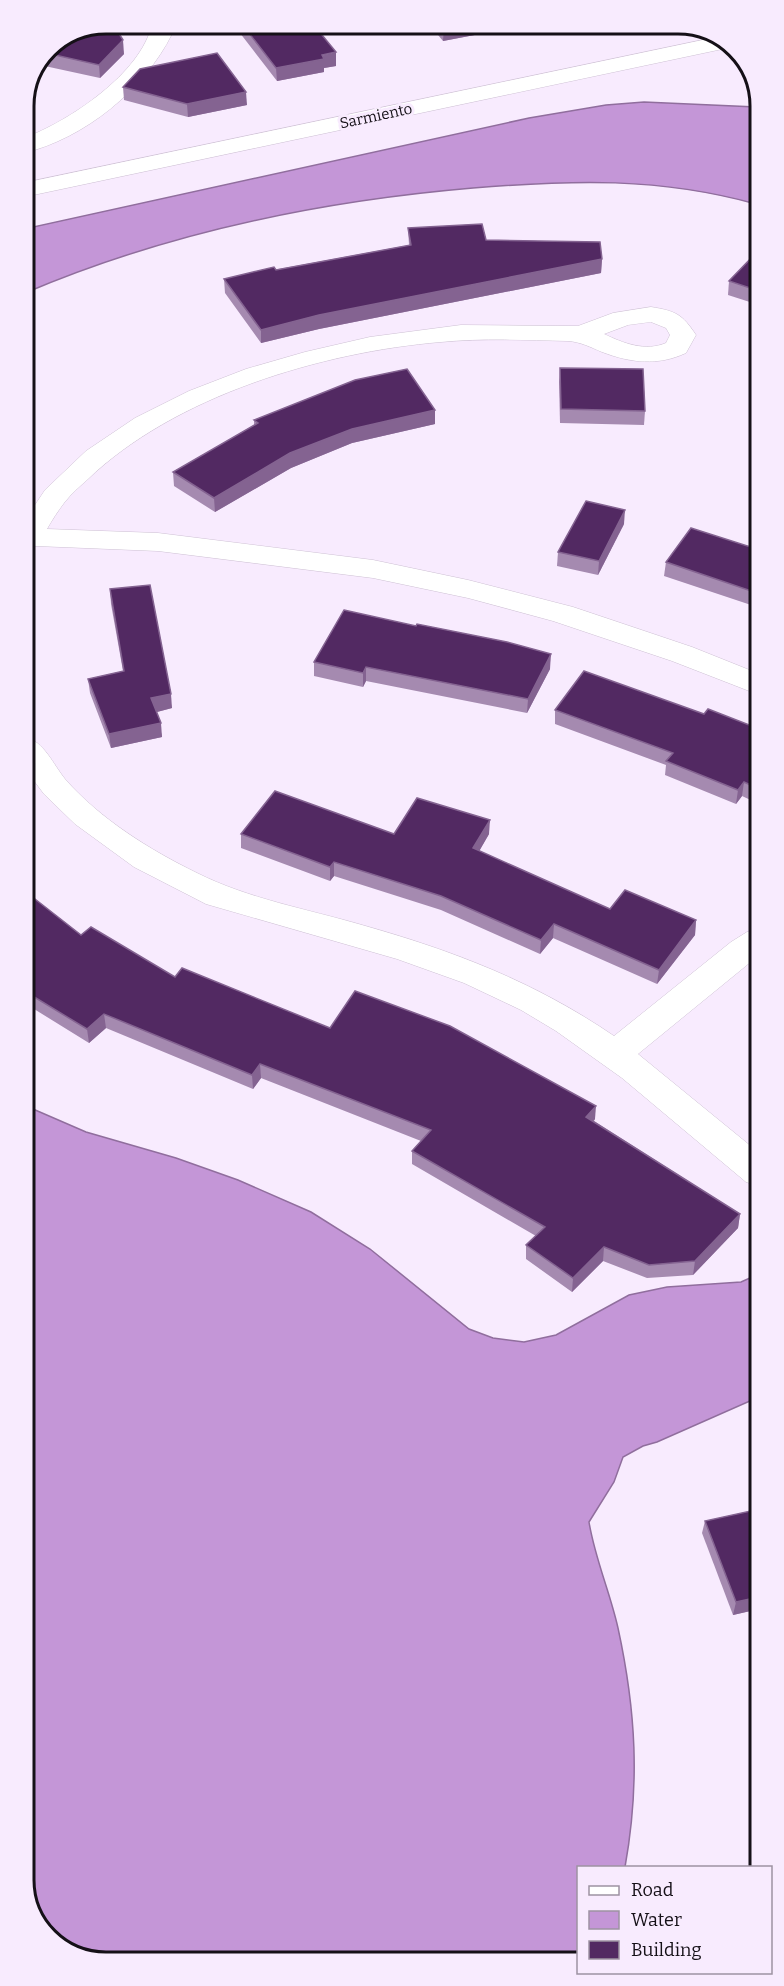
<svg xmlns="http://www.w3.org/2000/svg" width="784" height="1986" viewBox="0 0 784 1986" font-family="Bitter,serif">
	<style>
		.water { fill: #c496d7; stroke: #906e9d; stroke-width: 1.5 }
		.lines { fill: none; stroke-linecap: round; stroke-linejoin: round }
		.street-casing { stroke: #cec1d4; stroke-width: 1 }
		.street { fill: #fff; fill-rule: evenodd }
		.wall { fill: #a58ab0 }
		.shaded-wall { fill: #846391 }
		.building { fill: #522962; stroke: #846391; stroke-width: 1.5 }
		.labels { text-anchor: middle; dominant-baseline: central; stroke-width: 6; stroke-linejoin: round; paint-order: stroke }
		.far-street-label { font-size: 15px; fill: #151017; stroke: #f8ebfe }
		.rim { fill: none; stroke: #151017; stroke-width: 3 }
	</style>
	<rect width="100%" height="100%" fill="#f8ebfe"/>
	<!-- water -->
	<g class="water">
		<path d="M 644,102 L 756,107 L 756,204 C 659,177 572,180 473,188 C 320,201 166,233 25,293 L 24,229 L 529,118 L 606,105 Z"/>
		<path d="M 26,1106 L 86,1132 L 176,1158 L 238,1180 L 311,1212 L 370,1249 L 469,1329 L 493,1338 L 524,1342 L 556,1335 L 629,1295 L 667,1287 L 741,1282 L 759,1274 L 759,1397 L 657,1442 L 643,1446 L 623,1457 L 614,1482 L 589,1522 C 595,1559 610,1592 618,1628 C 636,1711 640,1784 625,1867 L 578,1868 L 578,1959 L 100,1962 L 56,1945 L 28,1906 Z"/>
	</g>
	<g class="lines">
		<defs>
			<g id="street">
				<path d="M 152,24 L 231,24 L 228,29 L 220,31 L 172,34 C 144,90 85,138 24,153 L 24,138 C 68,122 142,73 152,24 Z"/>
				<path d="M 717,37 L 728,41 L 732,47 L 24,197 L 24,183 Z"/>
				<path d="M 651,307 C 676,311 682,314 696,335 L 686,353 C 658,366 631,363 602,352 C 590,347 581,342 568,341 C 526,340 483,338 441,342 C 322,352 174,396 87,480 C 79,487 71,494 64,503 C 58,511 52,520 47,529 L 158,533 L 373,560 L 468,580 L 573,607 L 692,647 L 757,673 L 757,694 L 672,661 L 553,621 L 468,598 L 373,578 L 158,551 L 36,546 L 25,550 L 25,520 L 45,490 L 86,451 L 135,418 L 189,391 L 246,369 L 305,352 L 370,337 L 461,325 L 578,326 L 613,313 ZM 651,322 L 666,328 L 670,335 L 666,343 C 645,352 623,343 604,334 L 628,325 Z"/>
				<path d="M 26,737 C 44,742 53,764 65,779 C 100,819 150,850 197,873 C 249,899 307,909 362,925 C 454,951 535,982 614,1036 L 731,942 L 747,932 L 758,928 L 758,956 L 638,1054 L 758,1152 L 758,1186 L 746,1182 L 622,1078 L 556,1031 L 521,1010 L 464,983 L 397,959 L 206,904 L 134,867 L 75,824 L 44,794 L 26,770 Z"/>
			</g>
		</defs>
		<!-- street casing -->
		<use href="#street" class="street-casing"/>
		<!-- street -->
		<use href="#street" class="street"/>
	</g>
	<!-- wall -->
	<g class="wall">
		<path d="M 233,24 L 313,24 L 336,66 L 324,68 L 324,72 L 277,81 Z"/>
		<path d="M 429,24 L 532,24 L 443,41 Z"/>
		<path d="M 48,48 L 124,54 L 100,78 L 40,65 Z"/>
		<path d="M 123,87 L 247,105 L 188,117 L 124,100 Z"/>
		<path d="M 408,228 L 602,259 L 601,273 L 319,329 L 261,343 L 225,293 L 224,279 L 409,245 Z"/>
		<path d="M 756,253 L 756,304 L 728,295 L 729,281 Z"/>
		<path d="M 560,368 L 645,411 L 644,425 L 560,423 L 559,382 Z"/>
		<path d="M 435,410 L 435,424 L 352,443 L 291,468 L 215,512 L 174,486 L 173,472 L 254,425 L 254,420 Z"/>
		<path d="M 624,524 L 598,575 L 557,566 L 558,552 Z"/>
		<path d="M 757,549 L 757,607 L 664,576 L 666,562 Z"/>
		<path d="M 110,589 L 172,708 L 157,712 L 162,737 L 111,748 L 90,693 L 88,679 L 123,671 L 111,604 Z"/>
		<path d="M 314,662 L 550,669 L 527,713 L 366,681 L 363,687 L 314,676 Z"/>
		<path d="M 555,710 L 704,714 L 757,728 L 757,803 L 742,796 L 736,804 L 665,775 L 666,765 L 555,724 Z"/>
		<path d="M 241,834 L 489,834 L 479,851 L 610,909 L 696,920 L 695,935 L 657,984 L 553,938 L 540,954 L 441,910 L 334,876 L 330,881 L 241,848 Z"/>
		<path d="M 26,892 L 81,935 L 175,977 L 330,1028 L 595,1119 L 594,1121 L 740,1214 L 738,1228 L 693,1275 L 647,1278 L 603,1261 L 572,1292 L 526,1259 L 526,1245 L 536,1236 L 412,1164 L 412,1151 L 421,1141 L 261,1078 L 253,1089 L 106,1028 L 89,1043 L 26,1004 Z"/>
		<path d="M 705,1521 L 759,1521 L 759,1609 L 733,1615 L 702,1533 Z"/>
		<path d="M 757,1630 L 759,1630 L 760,1745 L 755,1643 Z"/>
	</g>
	<!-- shaded-wall -->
	<g class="shaded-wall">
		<path d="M 465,24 L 532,24 L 443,41 L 444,28 Z"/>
		<path d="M 123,40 L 124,54 L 100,78 L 99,65 Z"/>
		<path d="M 336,52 L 336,66 L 324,68 L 324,72 L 277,81 L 276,68 Z"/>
		<path d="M 246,92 L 247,105 L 188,117 L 187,104 Z"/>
		<path d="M 602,259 L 601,273 L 319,329 L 261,343 L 261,330 L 319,315 Z"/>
		<path d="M 435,410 L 435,424 L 352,443 L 291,468 L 215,512 L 214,498 L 290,453 L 352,429 Z"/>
		<path d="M 625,510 L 624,524 L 598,575 L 599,561 Z"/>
		<path d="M 551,654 L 550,669 L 527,713 L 528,699 Z"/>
		<path d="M 366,667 L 366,681 L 363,687 L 363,673 Z"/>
		<path d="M 171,694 L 172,708 L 153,713 L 151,698 Z"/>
		<path d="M 161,723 L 162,737 L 111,748 L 109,734 Z"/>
		<path d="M 744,782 L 742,796 L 736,804 L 738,790 Z"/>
		<path d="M 490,820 L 489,834 L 473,862 L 473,848 Z"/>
		<path d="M 334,862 L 334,876 L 330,881 L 330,867 Z"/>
		<path d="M 696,920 L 695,935 L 657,984 L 659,970 Z"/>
		<path d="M 554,924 L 553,938 L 540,954 L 541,940 Z"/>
		<path d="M 104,1014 L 106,1028 L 89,1043 L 87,1029 Z"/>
		<path d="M 260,1064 L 261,1078 L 253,1089 L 252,1075 Z"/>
		<path d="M 596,1106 L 595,1119 L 585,1130 L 586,1117 Z"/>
		<path d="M 740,1214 L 738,1228 L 693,1275 L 695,1261 Z"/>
		<path d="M 604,1247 L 603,1261 L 572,1292 L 573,1278 Z"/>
		<path d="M 759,1597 L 759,1609 L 733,1615 L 736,1602 Z"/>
	</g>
	<!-- building -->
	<g class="building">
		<path d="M 106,24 L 113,24 L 123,40 L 99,65 L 46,53 L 48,48 Z"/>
		<path d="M 242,24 L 313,24 L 336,52 L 322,55 L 324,59 L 276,68 Z"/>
		<path d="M 440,24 L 465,24 L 444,28 Z"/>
		<path d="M 217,53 L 246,92 L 187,104 L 123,87 L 140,69 Z"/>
		<path d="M 482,224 L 486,240 L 600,242 L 602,259 L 319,315 L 261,330 L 224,279 L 274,267 L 276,270 L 411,245 L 408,228 Z"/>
		<path d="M 756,253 L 756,290 L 729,281 Z"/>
		<path d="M 560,368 L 643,369 L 645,411 L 561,409 Z"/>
		<path d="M 407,369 L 435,410 L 352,429 L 290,453 L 214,498 L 173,472 L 258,423 L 254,420 L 355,380 Z"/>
		<path d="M 586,501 L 625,510 L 599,561 L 558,552 Z"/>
		<path d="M 691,528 L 757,549 L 757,593 L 666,562 Z"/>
		<path d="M 150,585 L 171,694 L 151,698 L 161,723 L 109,734 L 88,679 L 124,671 L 110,589 Z"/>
		<path d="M 344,610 L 416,626 L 417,624 L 507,642 L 551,654 L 528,699 L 366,667 L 363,673 L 314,662 Z"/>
		<path d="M 584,671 L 704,714 L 708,709 L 757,728 L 757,788 L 744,782 L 738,790 L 666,761 L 673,753 L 555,710 Z"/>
		<path d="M 275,791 L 394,834 L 417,798 L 490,820 L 473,848 L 610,909 L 625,890 L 696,920 L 659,970 L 554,924 L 541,940 L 441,896 L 334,862 L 330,867 L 241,834 Z"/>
		<path d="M 26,892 L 81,935 L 91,927 L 175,977 L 182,968 L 330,1028 L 355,991 L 450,1026 L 596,1106 L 586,1117 L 740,1214 L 695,1261 L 649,1265 L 604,1247 L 573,1278 L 526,1245 L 545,1227 L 412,1151 L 431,1130 L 260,1064 L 252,1075 L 104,1014 L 87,1029 L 26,992 Z"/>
		<path d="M 755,1510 L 759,1521 L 759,1597 L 736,1602 L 705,1521 Z"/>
		<path d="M 757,1630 L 759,1630 L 760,1673 Z"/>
	</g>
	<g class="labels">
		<!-- far-street labels -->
		<g class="far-street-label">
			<text transform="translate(376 116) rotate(-12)">Sarmiento</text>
		</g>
	</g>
	<!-- crop -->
	<path d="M0 0H784V1986H0ZM106 34H678A72 72 0 0 1 750 106V1880A72 72 0 0 1 678 1952H106A72 72 0 0 1 34 1880V106A72 72 0 0 1 106 34Z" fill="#f8ebfe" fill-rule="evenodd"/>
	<path class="rim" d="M106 34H678A72 72 0 0 1 750 106V1880A72 72 0 0 1 678 1952H106A72 72 0 0 1 34 1880V106A72 72 0 0 1 106 34Z"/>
	<!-- legend -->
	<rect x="577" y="1866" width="195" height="108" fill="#f8ebfe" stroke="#9d93a2" stroke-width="1.5"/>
	<rect x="589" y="1886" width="30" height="9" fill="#ffffff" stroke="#9d93a2" stroke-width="1.5"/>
	<text x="631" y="1896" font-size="18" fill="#151017">Road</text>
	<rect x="589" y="1911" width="30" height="18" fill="#c496d7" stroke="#9d93a2" stroke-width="1.5"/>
	<text x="631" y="1926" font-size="18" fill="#151017">Water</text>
	<rect x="589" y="1941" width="30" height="18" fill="#522962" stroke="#9d93a2" stroke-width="1.5"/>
	<text x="631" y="1956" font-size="18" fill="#151017">Building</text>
</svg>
